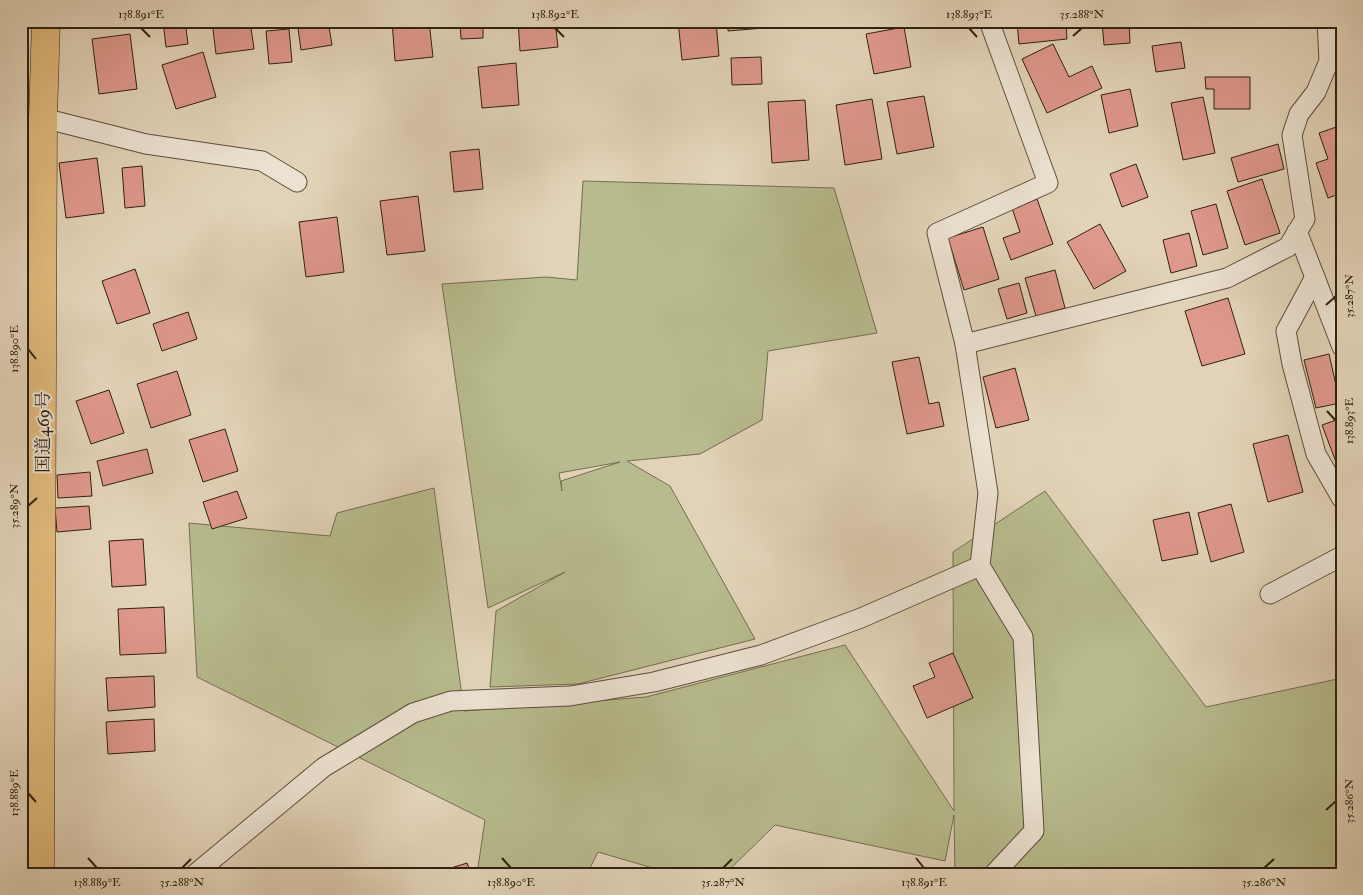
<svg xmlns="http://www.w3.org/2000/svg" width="1363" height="895" viewBox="0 0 1363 895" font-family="'IM FELL Double Pica','Noto Serif JP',serif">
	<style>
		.green { fill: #b7bb8d; stroke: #736e50; fill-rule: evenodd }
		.building { fill: #df988c; stroke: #2f2112 }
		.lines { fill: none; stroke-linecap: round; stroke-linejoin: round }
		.street-casing { stroke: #5c4e3c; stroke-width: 21 }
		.highway-casing { stroke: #2f2112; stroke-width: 29 }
		.street { stroke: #ece2d1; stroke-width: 19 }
		.highway { stroke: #e1ba7c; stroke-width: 28 }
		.ticks { fill: none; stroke: #2f2112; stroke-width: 2 }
		.labels { text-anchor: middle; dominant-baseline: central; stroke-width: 4; stroke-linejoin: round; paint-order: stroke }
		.street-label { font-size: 18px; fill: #2f2112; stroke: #ece2d1 }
		.neatline { fill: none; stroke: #2f2112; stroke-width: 2 }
		.ticks-label { font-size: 12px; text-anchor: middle; fill: #2f2112 }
	</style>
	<rect width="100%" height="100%" fill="#e2d3b8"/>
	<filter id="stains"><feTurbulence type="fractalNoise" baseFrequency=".004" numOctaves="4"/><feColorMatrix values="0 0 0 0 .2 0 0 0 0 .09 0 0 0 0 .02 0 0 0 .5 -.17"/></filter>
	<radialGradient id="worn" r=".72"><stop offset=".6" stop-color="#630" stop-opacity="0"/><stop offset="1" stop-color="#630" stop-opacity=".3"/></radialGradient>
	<!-- green -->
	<g class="green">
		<path d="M 583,181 L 834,188 L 877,333 L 768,351 L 762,420 L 700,454 L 627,461 L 670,486 L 755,639 L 578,684 L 490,687 L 496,611 L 565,572 L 488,608 L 442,284 L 546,277 L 577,280 ZM 620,462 L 561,481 L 562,491 L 559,473 Z"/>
		<path d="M 434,488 L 464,711 L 646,697 L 845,645 L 954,811 L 953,552 L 1045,491 L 1206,707 L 1342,678 L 1342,874 L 955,874 L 954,815 L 945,861 L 775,825 L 725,874 L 673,874 L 598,852 L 587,874 L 477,874 L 485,820 L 197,677 L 189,523 L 330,536 L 337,513 Z"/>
	</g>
	<!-- building -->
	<g class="building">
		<path d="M 163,21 L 185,21 L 188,44 L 166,47 Z"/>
		<path d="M 212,21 L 250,21 L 254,49 L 216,54 Z"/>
		<path d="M 297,21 L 328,21 L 332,45 L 301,50 Z"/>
		<path d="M 392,21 L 429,21 L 433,57 L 395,61 Z"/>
		<path d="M 460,21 L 483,21 L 483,38 L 461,39 Z"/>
		<path d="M 518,21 L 555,21 L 558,47 L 520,51 Z"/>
		<path d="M 678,21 L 716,21 L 719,56 L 682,60 Z"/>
		<path d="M 728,21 L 763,21 L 764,28 L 728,31 Z"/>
		<path d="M 1066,21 L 1067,39 L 1019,44 L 1017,22 Z"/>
		<path d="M 1102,21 L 1129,21 L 1130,43 L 1104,45 Z"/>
		<path d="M 904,27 L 911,67 L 874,74 L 866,34 Z"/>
		<path d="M 289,29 L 292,62 L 269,64 L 266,31 Z"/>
		<path d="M 130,34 L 137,89 L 99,94 L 92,39 Z"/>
		<path d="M 1181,42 L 1185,68 L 1156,72 L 1152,46 Z"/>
		<path d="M 1053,44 L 1069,77 L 1092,66 L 1102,88 L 1047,113 L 1022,59 Z"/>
		<path d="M 203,52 L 216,97 L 176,109 L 162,65 Z"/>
		<path d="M 761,57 L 762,84 L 732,85 L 731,58 Z"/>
		<path d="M 516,63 L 519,105 L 482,108 L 478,67 Z"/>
		<path d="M 1205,77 L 1250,77 L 1250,109 L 1214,109 L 1214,89 L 1206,89 Z"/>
		<path d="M 1130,89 L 1138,126 L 1109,133 L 1101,95 Z"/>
		<path d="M 924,96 L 934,147 L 897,154 L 887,102 Z"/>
		<path d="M 1203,97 L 1215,153 L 1183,160 L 1171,103 Z"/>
		<path d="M 872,99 L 882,159 L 845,165 L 836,105 Z"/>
		<path d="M 805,100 L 809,160 L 772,163 L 768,102 Z"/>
		<path d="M 1342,125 L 1342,193 L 1328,198 L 1316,163 L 1328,159 L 1319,133 Z"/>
		<path d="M 1278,144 L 1284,169 L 1238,182 L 1231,158 Z"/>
		<path d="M 479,149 L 483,189 L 454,192 L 450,152 Z"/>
		<rect x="21" y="158" width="2" height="26"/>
		<path d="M 97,158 L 104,213 L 66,218 L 59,163 Z"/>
		<path d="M 1136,164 L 1148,197 L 1122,207 L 1110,174 Z"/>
		<path d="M 142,166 L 145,206 L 125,208 L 122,168 Z"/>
		<path d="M 1262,179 L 1280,233 L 1245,245 L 1227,191 Z"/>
		<path d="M 418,196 L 425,251 L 387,255 L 380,201 Z"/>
		<path d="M 1037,199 L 1053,244 L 1011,260 L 1003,238 L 1020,232 L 1012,208 Z"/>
		<path d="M 1216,204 L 1228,248 L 1203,255 L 1191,211 Z"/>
		<path d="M 337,217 L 344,272 L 306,277 L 299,222 Z"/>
		<path d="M 1100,224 L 1126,271 L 1094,289 L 1067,242 Z"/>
		<path d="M 983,227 L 999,279 L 964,290 L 948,238 Z"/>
		<path d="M 1189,233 L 1197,266 L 1171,273 L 1163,240 Z"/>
		<path d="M 135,269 L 150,313 L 117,324 L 102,281 Z"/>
		<path d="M 1055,270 L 1065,308 L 1036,316 L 1025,278 Z"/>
		<path d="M 1019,283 L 1027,313 L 1007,319 L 998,289 Z"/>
		<path d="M 1228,298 L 1245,354 L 1202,366 L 1185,311 Z"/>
		<path d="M 188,312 L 197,339 L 162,351 L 153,324 Z"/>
		<path d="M 1329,354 L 1340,403 L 1316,408 L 1304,360 Z"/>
		<path d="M 919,357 L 929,404 L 939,402 L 944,426 L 907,434 L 892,362 Z"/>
		<path d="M 1015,368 L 1029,420 L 996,428 L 983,377 Z"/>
		<path d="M 177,371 L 191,415 L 151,428 L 137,384 Z"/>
		<path d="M 109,390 L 124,433 L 91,444 L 76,401 Z"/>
		<path d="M 1342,418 L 1342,478 L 1322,425 Z"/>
		<path d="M 225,429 L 238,471 L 203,482 L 189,440 Z"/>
		<path d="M 1288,435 L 1303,492 L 1268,502 L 1253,444 Z"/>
		<path d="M 147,449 L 153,473 L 103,486 L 97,461 Z"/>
		<path d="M 90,472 L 92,496 L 58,498 L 57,475 Z"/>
		<path d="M 237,491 L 247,518 L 212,529 L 203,502 Z"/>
		<path d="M 1231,504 L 1244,552 L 1211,562 L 1198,513 Z"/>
		<path d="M 89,506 L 91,529 L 57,532 L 55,508 Z"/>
		<path d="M 1189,512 L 1198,554 L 1162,561 L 1153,520 Z"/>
		<path d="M 143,539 L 146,585 L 112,587 L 109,541 Z"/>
		<path d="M 164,607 L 166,653 L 120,655 L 118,609 Z"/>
		<path d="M 21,651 L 24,707 L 21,707 Z"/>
		<path d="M 953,653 L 973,698 L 927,718 L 913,686 L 935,677 L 929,663 Z"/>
		<path d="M 154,676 L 155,707 L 108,711 L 106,678 Z"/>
		<path d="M 154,719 L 155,751 L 108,754 L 106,722 Z"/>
		<path d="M 467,863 L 471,874 L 432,874 Z"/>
	</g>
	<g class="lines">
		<defs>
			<g id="street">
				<path d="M 989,21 L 1048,183 L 937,233 L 965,344 L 988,493 L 980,566 L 1023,637 L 1034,831 L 994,874"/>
				<path d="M 43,118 L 146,144 L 262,161 L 297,182"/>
				<path d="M 1297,231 L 1342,347"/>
				<path d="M 1315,277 L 1286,331 L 1292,364 L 1316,454 L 1342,499"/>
				<path d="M 21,336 L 43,331"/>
				<path d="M 965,344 L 1227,278 L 1288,247 L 1305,219 L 1292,135 L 1299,114 L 1316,92 L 1329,61 L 1327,21"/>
				<path d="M 1270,594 L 1342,556"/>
				<path d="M 195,874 L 324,767 L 413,713 L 451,701 L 570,696 L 654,682 L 761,655 L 861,618 L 980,566"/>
			</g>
			<path id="highway" d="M 40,874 L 43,118 L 46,21"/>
		</defs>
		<!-- street casing -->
		<use href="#street" class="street-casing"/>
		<!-- highway casing -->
		<use href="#highway" class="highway-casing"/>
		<!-- street -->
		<use href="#street" class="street"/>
		<!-- highway -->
		<use href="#highway" class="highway"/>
	</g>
	<!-- ticks -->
	<path class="ticks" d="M 141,28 L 150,37M 555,28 L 564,37M 969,28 L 977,37M 1073,36 L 1082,28M 1326,305 L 1336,296M 28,349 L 36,359M 1327,411 L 1336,421M 28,506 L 37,498M 28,793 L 36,802M 1326,810 L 1336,801M 88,858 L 97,868M 502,858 L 511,868M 916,858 L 924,868M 182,868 L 191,859M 723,868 L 732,859M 1264,868 L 1274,859"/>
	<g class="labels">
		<!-- street labels -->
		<g class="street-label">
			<text transform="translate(43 432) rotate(-90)">国道469号</text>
		</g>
	</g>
	<!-- margin -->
	<rect width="1363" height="895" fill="none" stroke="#e2d3b8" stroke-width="55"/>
	<rect x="28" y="28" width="1308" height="840" class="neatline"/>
	<g class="ticks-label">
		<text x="141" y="18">138.891°E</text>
		<text x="555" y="18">138.892°E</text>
		<text x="969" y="18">138.893°E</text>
		<text x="1082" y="18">35.288°N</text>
		<text transform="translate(1349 296) rotate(-90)" y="4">35.287°N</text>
		<text transform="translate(14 349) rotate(-90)" y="4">138.890°E</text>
		<text transform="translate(1349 421) rotate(-90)" y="4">138.893°E</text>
		<text transform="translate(14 506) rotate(-90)" y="4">35.289°N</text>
		<text transform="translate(14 793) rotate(-90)" y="4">138.889°E</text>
		<text transform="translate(1349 801) rotate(-90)" y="4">35.286°N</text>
		<text x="97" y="886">138.889°E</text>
		<text x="182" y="886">35.288°N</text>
		<text x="511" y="886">138.890°E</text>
		<text x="723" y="886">35.287°N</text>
		<text x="924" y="886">138.891°E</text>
		<text x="1264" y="886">35.286°N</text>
	</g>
	<rect width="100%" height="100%" filter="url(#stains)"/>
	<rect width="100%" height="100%" fill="url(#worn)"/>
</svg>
